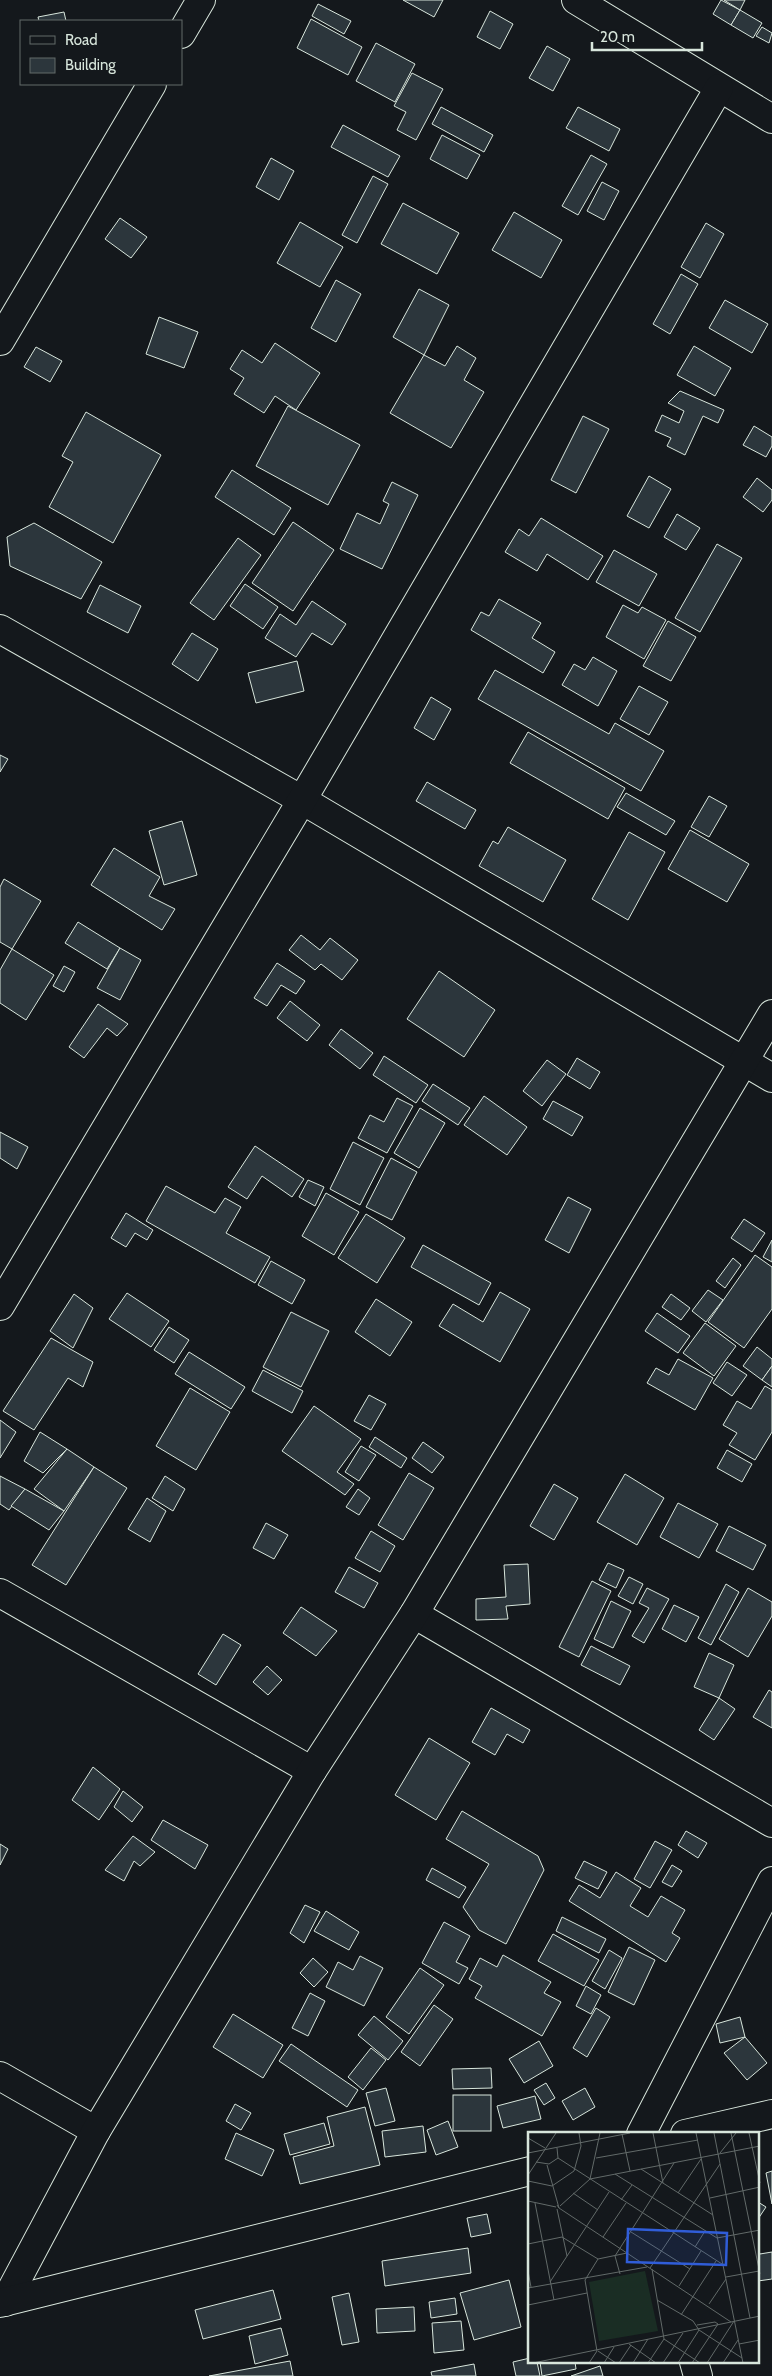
<svg xmlns="http://www.w3.org/2000/svg" width="772" height="2376" viewBox="0 0 772 2376" font-family="Cabin,sans-serif">
	<style>
		.building { fill: #2c363c; stroke: #d8e6dc }
		.lines { fill: none; stroke-linecap: round; stroke-linejoin: round }
		.minor-casing { stroke: #d8e6dc; stroke-width: 30 }
		.minor { stroke: #14181c; stroke-width: 28 }
		.inset-road { fill: none; stroke: #626a69; stroke-width: 1 }
		.view { fill: #305dd8; fill-opacity: 0.15; stroke: #305dd8; stroke-width: 2.5 }
		.inset-edge { fill: none; stroke: #d8e6dc; stroke-width: 2.5 }
	</style>
	<rect width="100%" height="100%" fill="#14181c"/>
	<!-- building -->
	<g class="building">
		<path d="M 403,0 L 443,0 L 434,17 Z"/>
		<path d="M 721,0 L 740,10 L 731,25 L 713,14 Z"/>
		<path d="M 724,0 L 745,0 L 740,10 Z"/>
		<path d="M 318,4 L 351,21 L 344,34 L 312,16 Z"/>
		<path d="M 740,10 L 762,23 L 753,38 L 731,25 Z"/>
		<path d="M 490,11 L 513,24 L 500,49 L 477,37 Z"/>
		<path d="M 64,12 L 66,21 L 39,21 L 38,17 Z"/>
		<path d="M 311,19 L 362,47 L 348,75 L 297,48 Z"/>
		<path d="M 762,27 L 772,33 L 769,43 L 756,36 Z"/>
		<path d="M 376,43 L 415,64 L 395,102 L 356,81 Z"/>
		<path d="M 547,46 L 570,59 L 553,91 L 529,78 Z"/>
		<path d="M 412,73 L 443,89 L 416,140 L 397,130 L 406,112 L 394,106 Z"/>
		<path d="M 441,107 L 493,135 L 484,152 L 432,124 Z"/>
		<path d="M 578,107 L 620,129 L 609,151 L 566,128 Z"/>
		<path d="M 343,125 L 400,156 L 388,177 L 331,147 Z"/>
		<path d="M 442,135 L 480,155 L 467,179 L 430,159 Z"/>
		<path d="M 591,155 L 607,164 L 578,215 L 562,206 Z"/>
		<path d="M 271,158 L 294,171 L 279,200 L 256,187 Z"/>
		<path d="M 373,176 L 388,184 L 357,243 L 342,235 Z"/>
		<path d="M 602,182 L 619,191 L 604,220 L 587,211 Z"/>
		<path d="M 403,203 L 459,233 L 437,274 L 381,244 Z"/>
		<path d="M 514,212 L 562,240 L 541,278 L 492,250 Z"/>
		<path d="M 120,218 L 147,237 L 131,258 L 105,239 Z"/>
		<path d="M 300,222 L 343,247 L 320,287 L 277,263 Z"/>
		<path d="M 706,223 L 724,234 L 700,278 L 681,267 Z"/>
		<path d="M 681,274 L 698,284 L 670,334 L 653,324 Z"/>
		<path d="M 336,280 L 361,294 L 336,342 L 311,328 Z"/>
		<path d="M 419,289 L 449,305 L 424,355 L 393,337 Z"/>
		<path d="M 725,300 L 768,324 L 752,353 L 709,328 Z"/>
		<path d="M 159,317 L 198,332 L 184,368 L 146,354 Z"/>
		<path d="M 275,343 L 320,373 L 296,410 L 275,396 L 264,413 L 234,394 L 244,378 L 230,369 L 242,350 L 262,363 Z"/>
		<path d="M 457,346 L 476,358 L 464,380 L 484,392 L 451,448 L 390,413 L 424,355 L 445,366 Z"/>
		<path d="M 694,346 L 731,368 L 715,396 L 677,375 Z"/>
		<path d="M 36,347 L 62,361 L 50,382 L 24,367 Z"/>
		<path d="M 680,391 L 724,410 L 718,423 L 703,416 L 685,455 L 667,446 L 671,438 L 655,431 L 662,415 L 679,423 L 684,411 L 668,403 Z"/>
		<path d="M 288,406 L 360,445 L 328,505 L 256,466 Z"/>
		<path d="M 86,412 L 161,455 L 113,543 L 49,507 L 73,462 L 62,456 Z"/>
		<path d="M 583,416 L 609,429 L 576,493 L 551,480 Z"/>
		<path d="M 754,426 L 772,437 L 772,446 L 766,457 L 743,445 Z"/>
		<path d="M 232,470 L 291,508 L 274,535 L 215,497 Z"/>
		<path d="M 649,476 L 671,489 L 649,528 L 627,516 Z"/>
		<path d="M 757,478 L 772,490 L 772,500 L 763,512 L 743,497 Z"/>
		<path d="M 392,482 L 418,495 L 382,569 L 340,549 L 357,513 L 380,524 L 389,504 L 383,501 Z"/>
		<path d="M 677,514 L 700,528 L 686,550 L 664,537 Z"/>
		<path d="M 541,518 L 603,556 L 588,580 L 547,554 L 537,571 L 505,552 L 519,529 L 529,536 Z"/>
		<path d="M 293,522 L 334,550 L 293,611 L 252,583 Z"/>
		<path d="M 34,523 L 102,562 L 81,599 L 10,566 L 7,537 Z"/>
		<path d="M 238,538 L 261,555 L 214,620 L 190,603 Z"/>
		<path d="M 717,544 L 742,558 L 700,632 L 675,618 Z"/>
		<path d="M 614,550 L 657,574 L 639,606 L 596,582 Z"/>
		<path d="M 245,584 L 278,607 L 263,629 L 230,606 Z"/>
		<path d="M 100,585 L 141,606 L 128,633 L 87,612 Z"/>
		<path d="M 499,599 L 541,623 L 532,638 L 555,652 L 543,673 L 471,630 L 481,612 L 489,616 Z"/>
		<path d="M 312,601 L 346,624 L 332,645 L 312,633 L 296,657 L 265,638 L 280,614 L 296,625 Z"/>
		<path d="M 623,605 L 638,613 L 642,607 L 666,620 L 644,659 L 606,637 Z"/>
		<path d="M 668,621 L 696,637 L 671,681 L 643,666 Z"/>
		<path d="M 192,633 L 218,649 L 198,681 L 172,664 Z"/>
		<path d="M 593,657 L 617,671 L 598,706 L 562,685 L 574,664 L 585,670 Z"/>
		<path d="M 297,661 L 304,691 L 256,703 L 248,673 Z"/>
		<path d="M 495,670 L 609,734 L 615,723 L 664,751 L 641,791 L 478,699 Z"/>
		<path d="M 639,686 L 668,702 L 649,735 L 620,719 Z"/>
		<path d="M 431,697 L 451,709 L 434,740 L 414,728 Z"/>
		<path d="M 528,732 L 625,788 L 608,819 L 510,763 Z"/>
		<path d="M 0,755 L 8,759 L 0,772 Z"/>
		<path d="M 427,782 L 476,810 L 465,829 L 416,801 Z"/>
		<path d="M 626,793 L 675,821 L 666,835 L 617,807 Z"/>
		<path d="M 709,796 L 727,806 L 709,837 L 691,827 Z"/>
		<path d="M 182,821 L 197,875 L 164,885 L 149,831 Z"/>
		<path d="M 508,827 L 566,860 L 543,902 L 479,866 L 493,841 L 498,844 Z"/>
		<path d="M 690,830 L 749,864 L 727,902 L 668,869 Z"/>
		<path d="M 629,832 L 665,852 L 628,920 L 592,899 Z"/>
		<path d="M 114,848 L 160,877 L 149,896 L 175,909 L 162,930 L 91,885 Z"/>
		<path d="M 4,879 L 41,901 L 12,949 L 0,942 L 0,887 Z"/>
		<path d="M 78,922 L 120,948 L 107,969 L 65,943 Z"/>
		<path d="M 301,935 L 320,950 L 330,938 L 358,960 L 342,980 L 321,964 L 315,970 L 289,950 Z"/>
		<path d="M 120,948 L 141,960 L 120,1000 L 97,988 Z"/>
		<path d="M 12,949 L 54,975 L 26,1020 L 0,1003 L 0,970 Z"/>
		<path d="M 277,963 L 305,981 L 296,994 L 281,985 L 267,1006 L 254,998 Z"/>
		<path d="M 64,966 L 75,972 L 64,992 L 53,986 Z"/>
		<path d="M 439,971 L 495,1010 L 464,1057 L 407,1019 Z"/>
		<path d="M 290,1001 L 320,1025 L 307,1041 L 277,1018 Z"/>
		<path d="M 98,1004 L 128,1024 L 117,1036 L 107,1028 L 84,1058 L 69,1047 Z"/>
		<path d="M 341,1029 L 373,1053 L 360,1069 L 329,1045 Z"/>
		<path d="M 384,1056 L 428,1085 L 416,1103 L 373,1075 Z"/>
		<path d="M 577,1058 L 600,1072 L 590,1089 L 567,1075 Z"/>
		<path d="M 547,1060 L 566,1074 L 542,1106 L 523,1091 Z"/>
		<path d="M 433,1084 L 470,1108 L 458,1125 L 422,1101 Z"/>
		<path d="M 484,1096 L 527,1127 L 507,1155 L 464,1125 Z"/>
		<path d="M 397,1098 L 413,1106 L 387,1153 L 358,1138 L 370,1115 L 384,1122 Z"/>
		<path d="M 553,1101 L 583,1117 L 572,1136 L 543,1119 Z"/>
		<path d="M 420,1108 L 445,1123 L 419,1168 L 394,1153 Z"/>
		<path d="M 0,1132 L 28,1147 L 17,1169 L 0,1158 Z"/>
		<path d="M 353,1142 L 384,1158 L 360,1205 L 330,1189 Z"/>
		<path d="M 255,1146 L 304,1179 L 292,1197 L 262,1176 L 247,1199 L 228,1187 Z"/>
		<path d="M 391,1158 L 417,1172 L 392,1220 L 366,1207 Z"/>
		<path d="M 308,1180 L 324,1187 L 315,1206 L 299,1197 Z"/>
		<path d="M 166,1186 L 215,1213 L 225,1198 L 241,1207 L 226,1233 L 270,1257 L 255,1283 L 146,1221 Z"/>
		<path d="M 326,1193 L 359,1212 L 334,1255 L 302,1236 Z"/>
		<path d="M 568,1197 L 591,1209 L 569,1253 L 545,1240 Z"/>
		<path d="M 126,1213 L 153,1230 L 147,1240 L 135,1233 L 126,1247 L 111,1238 Z"/>
		<path d="M 366,1214 L 405,1238 L 377,1283 L 338,1258 Z"/>
		<path d="M 744,1219 L 765,1233 L 752,1252 L 731,1238 Z"/>
		<path d="M 772,1240 L 772,1262 L 763,1257 Z"/>
		<path d="M 423,1245 L 491,1283 L 479,1305 L 411,1267 Z"/>
		<path d="M 755,1255 L 772,1267 L 772,1309 L 744,1348 L 708,1322 Z"/>
		<path d="M 733,1258 L 741,1265 L 725,1288 L 716,1281 Z"/>
		<path d="M 271,1261 L 305,1280 L 292,1304 L 258,1285 Z"/>
		<path d="M 708,1290 L 723,1300 L 706,1322 L 692,1311 Z"/>
		<path d="M 500,1292 L 530,1309 L 500,1362 L 439,1326 L 453,1304 L 483,1322 Z"/>
		<path d="M 127,1293 L 169,1321 L 151,1347 L 109,1319 Z"/>
		<path d="M 74,1294 L 93,1308 L 73,1348 L 50,1331 Z"/>
		<path d="M 671,1294 L 690,1308 L 681,1320 L 662,1307 Z"/>
		<path d="M 376,1299 L 412,1322 L 390,1356 L 355,1332 Z"/>
		<path d="M 291,1312 L 329,1331 L 301,1387 L 263,1367 Z"/>
		<path d="M 657,1313 L 690,1336 L 678,1353 L 645,1331 Z"/>
		<path d="M 705,1323 L 736,1346 L 714,1376 L 683,1353 Z"/>
		<path d="M 169,1327 L 189,1340 L 174,1363 L 154,1350 Z"/>
		<path d="M 51,1338 L 93,1362 L 83,1387 L 68,1378 L 34,1430 L 3,1411 Z"/>
		<path d="M 757,1347 L 772,1359 L 772,1366 L 762,1380 L 743,1366 Z"/>
		<path d="M 189,1352 L 245,1387 L 231,1409 L 175,1374 Z"/>
		<path d="M 678,1359 L 713,1378 L 695,1410 L 647,1383 L 656,1368 L 669,1375 Z"/>
		<path d="M 727,1362 L 747,1375 L 732,1396 L 713,1383 Z"/>
		<path d="M 772,1366 L 772,1387 L 762,1380 Z"/>
		<path d="M 263,1370 L 303,1391 L 292,1413 L 252,1391 Z"/>
		<path d="M 765,1386 L 772,1390 L 772,1432 L 755,1460 L 729,1445 L 737,1433 L 723,1425 L 737,1401 L 751,1409 Z"/>
		<path d="M 190,1388 L 230,1412 L 196,1470 L 156,1446 Z"/>
		<path d="M 369,1395 L 386,1404 L 371,1430 L 354,1421 Z"/>
		<path d="M 314,1406 L 361,1439 L 337,1472 L 354,1484 L 345,1495 L 282,1451 Z"/>
		<path d="M 0,1420 L 16,1432 L 0,1458 Z"/>
		<path d="M 40,1432 L 67,1449 L 43,1473 L 24,1461 Z"/>
		<path d="M 375,1437 L 407,1458 L 401,1468 L 369,1447 Z"/>
		<path d="M 423,1442 L 444,1457 L 432,1473 L 412,1458 Z"/>
		<path d="M 361,1446 L 376,1455 L 359,1481 L 345,1472 Z"/>
		<path d="M 67,1449 L 94,1467 L 64,1511 L 34,1489 Z"/>
		<path d="M 727,1450 L 752,1464 L 742,1482 L 717,1468 Z"/>
		<path d="M 94,1467 L 127,1488 L 66,1585 L 32,1565 Z"/>
		<path d="M 409,1473 L 434,1488 L 403,1540 L 378,1525 Z"/>
		<path d="M 625,1474 L 664,1498 L 637,1545 L 597,1522 Z"/>
		<path d="M 0,1476 L 25,1489 L 9,1510 L 0,1504 Z"/>
		<path d="M 165,1476 L 185,1489 L 173,1511 L 152,1498 Z"/>
		<path d="M 554,1484 L 578,1498 L 554,1540 L 530,1526 Z"/>
		<path d="M 25,1489 L 64,1511 L 49,1530 L 11,1506 Z"/>
		<path d="M 358,1489 L 370,1498 L 359,1515 L 346,1507 Z"/>
		<path d="M 147,1498 L 166,1511 L 150,1542 L 128,1529 Z"/>
		<path d="M 678,1503 L 718,1524 L 699,1558 L 660,1537 Z"/>
		<path d="M 266,1523 L 288,1535 L 274,1559 L 253,1548 Z"/>
		<path d="M 729,1526 L 766,1545 L 753,1570 L 716,1551 Z"/>
		<path d="M 371,1531 L 395,1546 L 380,1572 L 355,1558 Z"/>
		<path d="M 608,1563 L 624,1570 L 616,1588 L 599,1580 Z"/>
		<path d="M 528,1564 L 530,1604 L 506,1606 L 508,1619 L 476,1620 L 476,1599 L 506,1597 L 504,1565 Z"/>
		<path d="M 349,1567 L 378,1583 L 364,1608 L 335,1592 Z"/>
		<path d="M 629,1577 L 643,1584 L 633,1604 L 618,1596 Z"/>
		<path d="M 592,1581 L 611,1591 L 579,1657 L 559,1647 Z"/>
		<path d="M 726,1584 L 739,1592 L 711,1645 L 698,1638 Z"/>
		<path d="M 647,1588 L 669,1599 L 644,1643 L 632,1636 L 649,1608 L 639,1603 Z"/>
		<path d="M 748,1588 L 772,1602 L 772,1616 L 748,1657 L 719,1639 Z"/>
		<path d="M 611,1601 L 631,1611 L 613,1648 L 594,1639 Z"/>
		<path d="M 674,1605 L 699,1617 L 686,1642 L 662,1629 Z"/>
		<path d="M 301,1607 L 337,1631 L 316,1656 L 283,1633 Z"/>
		<path d="M 223,1634 L 241,1645 L 216,1685 L 198,1674 Z"/>
		<path d="M 591,1646 L 630,1666 L 620,1685 L 581,1665 Z"/>
		<path d="M 709,1653 L 734,1665 L 719,1698 L 694,1687 Z"/>
		<path d="M 267,1666 L 282,1680 L 268,1695 L 253,1682 Z"/>
		<path d="M 769,1690 L 772,1692 L 772,1728 L 753,1717 Z"/>
		<path d="M 719,1698 L 735,1709 L 714,1740 L 699,1730 Z"/>
		<path d="M 491,1708 L 530,1730 L 523,1743 L 507,1734 L 495,1755 L 472,1742 Z"/>
		<path d="M 429,1738 L 470,1763 L 436,1820 L 395,1795 Z"/>
		<path d="M 93,1767 L 120,1789 L 99,1820 L 72,1800 Z"/>
		<path d="M 123,1791 L 143,1807 L 132,1822 L 114,1807 Z"/>
		<path d="M 462,1811 L 538,1856 L 544,1870 L 506,1944 L 479,1930 L 463,1907 L 489,1864 L 446,1839 Z"/>
		<path d="M 163,1820 L 208,1845 L 195,1869 L 151,1840 Z"/>
		<path d="M 686,1831 L 707,1843 L 698,1858 L 678,1845 Z"/>
		<path d="M 133,1836 L 155,1852 L 140,1866 L 134,1861 L 124,1881 L 105,1870 Z"/>
		<path d="M 655,1841 L 672,1850 L 650,1888 L 634,1879 Z"/>
		<path d="M 0,1844 L 8,1849 L 0,1865 Z"/>
		<path d="M 584,1861 L 607,1872 L 598,1889 L 575,1878 Z"/>
		<path d="M 672,1865 L 682,1871 L 672,1887 L 662,1882 Z"/>
		<path d="M 432,1868 L 466,1887 L 459,1898 L 426,1880 Z"/>
		<path d="M 616,1872 L 641,1888 L 630,1906 L 648,1917 L 661,1896 L 685,1910 L 672,1933 L 680,1938 L 666,1962 L 569,1901 L 579,1885 L 600,1898 Z"/>
		<path d="M 305,1905 L 320,1912 L 304,1943 L 290,1933 Z"/>
		<path d="M 326,1911 L 359,1932 L 349,1950 L 314,1931 Z"/>
		<path d="M 562,1917 L 606,1939 L 599,1953 L 556,1931 Z"/>
		<path d="M 444,1922 L 470,1936 L 456,1962 L 468,1968 L 459,1984 L 422,1963 Z"/>
		<path d="M 553,1934 L 599,1960 L 584,1986 L 538,1961 Z"/>
		<path d="M 629,1947 L 655,1960 L 634,2005 L 608,1992 Z"/>
		<path d="M 609,1950 L 622,1958 L 605,1989 L 592,1981 Z"/>
		<path d="M 503,1955 L 551,1982 L 544,1993 L 561,2002 L 542,2036 L 475,1998 L 482,1986 L 469,1979 L 480,1958 L 497,1967 Z"/>
		<path d="M 360,1956 L 383,1968 L 364,2006 L 326,1987 L 338,1962 L 353,1970 Z"/>
		<path d="M 313,1958 L 328,1972 L 314,1987 L 300,1973 Z"/>
		<path d="M 420,1968 L 444,1985 L 409,2034 L 386,2017 Z"/>
		<path d="M 586,1986 L 601,1995 L 591,2014 L 576,2006 Z"/>
		<path d="M 310,1993 L 325,2001 L 308,2036 L 292,2028 Z"/>
		<path d="M 434,2005 L 453,2019 L 420,2066 L 401,2052 Z"/>
		<path d="M 596,2008 L 610,2017 L 587,2057 L 573,2048 Z"/>
		<path d="M 233,2014 L 283,2045 L 263,2078 L 213,2047 Z"/>
		<path d="M 374,2016 L 403,2041 L 388,2060 L 358,2035 Z"/>
		<path d="M 740,2017 L 745,2037 L 720,2043 L 716,2024 Z"/>
		<path d="M 745,2037 L 767,2063 L 747,2080 L 724,2053 Z"/>
		<path d="M 539,2041 L 553,2066 L 524,2083 L 509,2059 Z"/>
		<path d="M 291,2044 L 358,2090 L 347,2107 L 279,2061 Z"/>
		<path d="M 371,2048 L 386,2060 L 363,2090 L 348,2077 Z"/>
		<path d="M 491,2068 L 492,2088 L 453,2089 L 452,2069 Z"/>
		<path d="M 546,2083 L 555,2098 L 544,2105 L 534,2090 Z"/>
		<path d="M 386,2088 L 395,2121 L 375,2126 L 366,2093 Z"/>
		<path d="M 585,2088 L 595,2107 L 573,2120 L 562,2101 Z"/>
		<rect x="453" y="2095" width="38" height="36"/>
		<path d="M 535,2096 L 541,2119 L 503,2128 L 497,2106 Z"/>
		<path d="M 235,2104 L 251,2113 L 241,2130 L 226,2121 Z"/>
		<path d="M 365,2107 L 380,2165 L 300,2184 L 293,2157 L 334,2146 L 327,2117 Z"/>
		<path d="M 448,2121 L 458,2147 L 436,2155 L 427,2130 Z"/>
		<path d="M 324,2123 L 330,2144 L 290,2155 L 284,2134 Z"/>
		<path d="M 423,2126 L 426,2152 L 385,2157 L 382,2131 Z"/>
		<path d="M 236,2133 L 274,2150 L 262,2176 L 225,2159 Z"/>
		<path d="M 772,2171 L 772,2204 L 766,2173 Z"/>
		<path d="M 758,2202 L 766,2207 L 758,2219 Z"/>
		<path d="M 487,2214 L 491,2233 L 471,2237 L 467,2218 Z"/>
		<path d="M 468,2248 L 471,2273 L 385,2286 L 382,2261 Z"/>
		<path d="M 758,2248 L 760,2254 L 772,2252 L 772,2279 L 758,2281 Z"/>
		<path d="M 509,2280 L 521,2327 L 474,2340 L 460,2293 Z"/>
		<path d="M 273,2290 L 281,2319 L 203,2339 L 195,2310 Z"/>
		<path d="M 349,2293 L 359,2342 L 342,2345 L 332,2297 Z"/>
		<path d="M 455,2298 L 457,2314 L 431,2318 L 429,2302 Z"/>
		<path d="M 414,2307 L 415,2331 L 377,2333 L 376,2309 Z"/>
		<path d="M 461,2321 L 464,2350 L 434,2353 L 432,2323 Z"/>
		<path d="M 281,2328 L 288,2355 L 255,2364 L 249,2336 Z"/>
		<path d="M 530,2358 L 530,2362 L 537,2362 L 540,2376 L 516,2376 L 513,2362 Z"/>
		<path d="M 290,2361 L 293,2376 L 209,2376 Z"/>
		<path d="M 540,2362 L 575,2362 L 576,2369 L 542,2376 Z"/>
		<path d="M 474,2364 L 476,2376 L 432,2376 L 431,2372 Z"/>
		<path d="M 600,2366 L 603,2376 L 571,2376 Z"/>
	</g>
	<g class="lines">
		<defs>
			<g id="minor">
				<path d="M 576,0 L 772,119"/>
				<path d="M 181,34 L 201,0"/>
				<path d="M 0,341 L 152,84"/>
				<path d="M 0,629 L 302,800 L 772,1078"/>
				<path d="M 0,1306 L 302,800 L 719,88"/>
				<path d="M 0,1593 L 312,1771"/>
				<path d="M 414,1614 L 772,1823"/>
				<path d="M 0,2076 L 96,2131"/>
				<path d="M 641,2134 L 772,1881"/>
				<path d="M 685,2134 L 772,2114"/>
				<path d="M 5,2302 L 96,2131 L 312,1771 L 414,1614 L 772,1014"/>
				<path d="M 0,2303 L 530,2171"/>
				<path d="M 694,2362 L 698,2376"/>
			</g>
		</defs>
		<!-- minor casing -->
		<use href="#minor" class="minor-casing"/>
		<!-- minor -->
		<use href="#minor" class="minor"/>
	</g>
	<!-- overview -->
	<g transform="translate(528 2132)">
		<rect width="231" height="231" fill="#14181c"/>
		<path d="M 117,139 L 130,199 L 71,209 L 61,150 Z" fill="#1a2d24"/>
		<path class="inset-road" d="M 125,1 L 135,51M 168,1 L 215,231M 186,1 L 222,186M 203,1 L 232,142M 221,1 L 232,51M 94,2 L 102,39M 0,6 L 17,16M 0,21 L 102,1M 192,21 L 208,1M 30,26 L 194,132M 68,26 L 170,8M 8,30 L 21,32 L 30,26 L 29,16M 19,33 L 31,76 L 29,73M 113,37 L 185,83M 87,42 L 189,106 L 232,98M 0,43 L 28,1M 62,47 L 232,14M 0,49 L 24,54 L 46,39 L 53,14 L 51,1M 45,61 L 70,78M 150,61 L 173,27M 182,66 L 232,55M 93,68 L 104,53M 0,69 L 28,75M 7,71 L 26,168M 32,74 L 62,47 L 72,1M 31,76 L 203,190M 29,77 L 39,124M 103,100 L 162,137M 75,105 L 98,71M 0,112 L 34,105 L 70,127M 167,115 L 177,99M 122,136 L 192,32M 124,137 L 136,207 L 172,231M 0,139 L 3,155M 92,142 L 87,124 L 146,31M 198,145 L 231,139M 22,150 L 81,60M 151,154 L 173,119M 0,156 L 119,135M 129,168 L 165,189 L 171,198 L 150,231M 181,172 L 198,147M 0,173 L 59,161M 153,183 L 188,129M 171,198 L 214,226M 101,212 L 128,231M 211,212 L 232,208M 70,219 L 88,231M 5,231 L 232,184M 61,231 L 69,219 L 57,148 L 70,127 L 99,121M 76,231 L 86,215M 91,231 L 103,213M 105,231 L 120,207M 120,231 L 136,207M 135,231 L 155,201M 164,231 L 190,192 L 187,190 L 169,193M 179,231 L 206,189M 195,231 L 210,208"/>
		<path class="view" d="M 100,97 L 199,101 L 198,133 L 99,130 Z"/>
		<rect width="231" height="231" class="inset-edge"/>
	</g>
	<!-- legend -->
	<rect x="20" y="20" width="162" height="65" fill="#14181c" stroke="#626a69"/>
	<rect x="30" y="36" width="25" height="8" fill="#14181c" stroke="#626a69"/>
	<text x="65" y="45" font-size="15" fill="#d8e6dc">Road</text>
	<rect x="30" y="58" width="25" height="15" fill="#2c363c" stroke="#626a69"/>
	<text x="65" y="70" font-size="15" fill="#d8e6dc">Building</text>
	<!-- scale -->
	<path d="M592 42v8h110v-8" fill="none" stroke="#d8e6dc" stroke-width="2.5"/>
	<text x="600" y="42" font-size="15" fill="#d8e6dc" stroke="#14181c" stroke-width="4" paint-order="stroke">20 m</text>
</svg>
